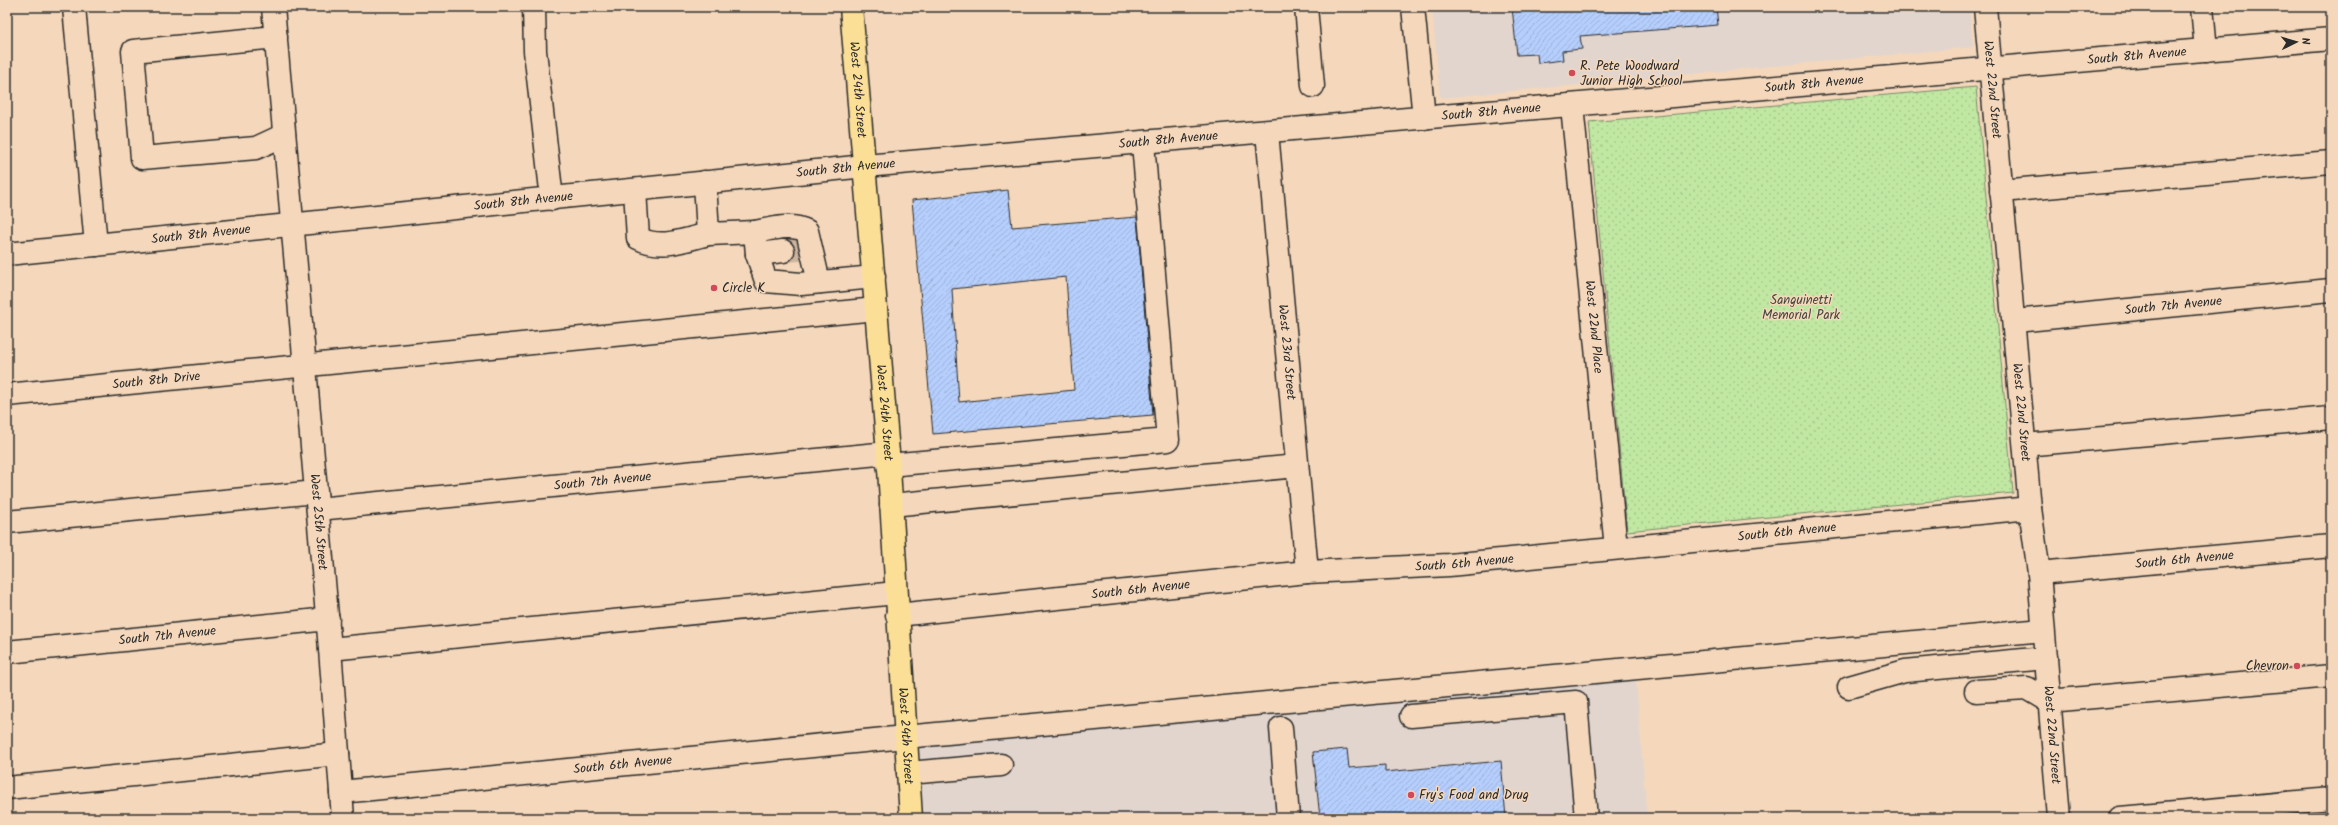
<svg xmlns="http://www.w3.org/2000/svg" width="2338" height="825" viewBox="0 0 2338 825" font-family="Kalam,sans-serif">
	<style>
		.built { fill: #e2d5ce }
		.park { fill: url(#park-dots); stroke: #768a67 }
		.building { fill: url(#building-hatch); stroke: #2b2b2b; fill-rule: evenodd }
		.lines { fill: none; stroke-linecap: round; stroke-linejoin: round }
		.minor-tunnel { stroke: #cdb59e; stroke-width: 22; stroke-dasharray: 22 11; stroke-linecap: butt }
		.minor-casing { stroke: #2b2b2b; stroke-width: 25 }
		.major-casing { stroke: #2b2b2b; stroke-width: 25 }
		.minor { stroke: #f5d8bb; stroke-width: 22 }
		.major { stroke: #fbdf96; stroke-width: 22 }
		.poi-dot { fill: #d1495b; stroke: #f5d8bb; stroke-width: 1.5 }
		.labels { text-anchor: middle; dominant-baseline: central; stroke-width: 3; stroke-linejoin: round; paint-order: stroke }
		.street-label { font-size: 13px; fill: #2b2b2b; stroke: #f5d8bb }
		.poi-label { font-size: 13px; fill: #2b2b2b; stroke: #f5d8bb; text-anchor: start }
		.park-label { font-size: 13px; fill: #42473d; stroke: #f5d8bb }
	</style>
	<defs>
		<pattern id="park-dots" width="8" height="8" patternUnits="userSpaceOnUse"><rect width="8" height="8" fill="#c1e8a3"/><path d="M2 2h.1M6 6h.1" fill="none" stroke="#a6c78c" stroke-width="1.8" stroke-linecap="round"/></pattern>
		<pattern id="building-hatch" width="6" height="6" patternUnits="userSpaceOnUse"><rect width="6" height="6" fill="#b5cefc"/><path d="M-1 1l2-2M0 6l6-6M5 7l2-2" fill="none" stroke="#9cb1d8"/></pattern>
	</defs>
	<rect width="100%" height="100%" fill="#f5d8bb"/>
	<filter id="ink" filterUnits="userSpaceOnUse"><feTurbulence type="fractalNoise" baseFrequency=".025" numOctaves="2"/><feDisplacementMap in="SourceGraphic" scale="8" xChannelSelector="R" yChannelSelector="G"/><feConvolveMatrix kernelMatrix="1 2 1 2 8 2 1 2 1" color-interpolation-filters="sRGB"/></filter>
	<g filter="url(#ink)">
		<!-- built -->
		<g class="built">
			<path d="M 1432,7 L 1969,7 L 1973,47 L 1440,98 Z"/>
			<path d="M 1635,668 L 1647,818 L 912,818 L 905,737 Z"/>
		</g>
		<!-- park -->
		<path class="park" d="M 1976,87 L 2013,493 L 1627,531 L 1589,122 Z"/>
		<!-- building -->
		<g class="building">
			<path d="M 1512,7 L 1716,7 L 1718,25 L 1580,36 L 1582,49 L 1562,51 L 1563,60 L 1538,63 L 1537,54 L 1517,55 Z"/>
			<path d="M 1008,190 L 1012,227 L 1137,217 L 1153,415 L 933,434 L 912,200 ZM 1066,277 L 1074,390 L 959,402 L 952,289 Z"/>
			<path d="M 1347,749 L 1349,768 L 1385,765 L 1385,772 L 1501,761 L 1506,818 L 1320,818 L 1313,752 Z"/>
		</g>
		<g class="lines">
			<!-- minor-tunnel -->
			<path class="minor-tunnel" d="M 783,251 L 801,250"/>
			<defs>
				<g id="minor">
					<path d="M 74,7 L 96,245"/>
					<path id="s1" d="M 273,7 L 330,649 L 343,818"/>
					<path d="M 534,7 L 535,51 L 552,199"/>
					<path d="M 1306,7 L 1313,86"/>
					<path d="M 1413,7 L 1424,118"/>
					<path id="s2" d="M 1985,7 L 2030,508 L 2039,573 L 2059,818"/>
					<path d="M 2202,7 L 2206,50"/>
					<path d="M 276,37 L 133,51 L 142,158 L 256,148 L 284,135"/>
					<path id="s3" d="M 1572,106 L 1616,548"/>
					<path id="s4" d="M 1267,132 L 1307,572"/>
					<path d="M 705,182 L 708,234 L 755,232 L 757,254 L 766,281 L 801,284 L 874,277"/>
					<path d="M 635,190 L 638,238 C 661,250 684,240 708,234"/>
					<path d="M 2001,191 L 2331,162"/>
					<path d="M 755,232 C 772,229 791,223 807,231 L 819,282"/>
					<path id="s5" d="M 7,254 L 865,166 L 2331,39"/>
					<path d="M 757,254 L 783,251"/>
					<path id="s6" d="M 2015,321 L 2331,290"/>
					<path id="s7" d="M 7,395 L 876,309"/>
					<path d="M 2025,445 L 2331,418"/>
					<path d="M 888,465 L 1168,440 L 1143,143"/>
					<path d="M 891,505 L 1297,466"/>
					<path id="s8" d="M 318,509 L 888,453"/>
					<path d="M 7,522 L 316,492"/>
					<path id="s9" d="M 2039,573 L 2331,546"/>
					<path id="s10" d="M 897,615 L 1307,572 L 1449,565 L 2030,508"/>
					<path d="M 330,649 L 896,593"/>
					<path id="s11" d="M 7,652 L 328,619"/>
					<path d="M 1849,687 L 1905,671 L 2046,658"/>
					<path d="M 1976,691 L 2027,688 L 2049,701 L 2331,676"/>
					<path d="M 1411,716 L 1576,702 L 1586,818"/>
					<path d="M 1281,728 L 1288,818"/>
					<path d="M 908,773 L 1001,765"/>
					<path d="M 7,788 L 338,754"/>
					<path id="s12" d="M 341,792 L 905,737 L 2043,630"/>
					<path d="M 2120,818 L 2331,799"/>
				</g>
				<g id="major">
					<path id="s13" d="M 851,7 L 888,453 L 911,818"/>
				</g>
			</defs>
			<!-- minor casing -->
			<use href="#minor" class="minor-casing"/>
			<!-- major casing -->
			<use href="#major" class="major-casing"/>
			<!-- minor -->
			<use href="#minor" class="minor"/>
			<!-- major -->
			<use href="#major" class="major"/>
		</g>
	</g>
	<!-- markers -->
	<g class="poi-dot">
		<circle cx="1572" cy="73" r="4"/>
		<circle cx="714" cy="288" r="4"/>
		<circle cx="2297" cy="666" r="4"/>
		<circle cx="1411" cy="795" r="4"/>
	</g>
	<g class="labels">
		<!-- street labels -->
		<g class="street-label">
			<text stroke="none"><textPath href="#s5" startOffset="2139">South 8th Avenue</textPath></text>
			<text stroke="none"><textPath href="#s5" startOffset="1815">South 8th Avenue</textPath></text>
			<text stroke="none"><textPath href="#s13" startOffset="83">West 24th Street</textPath></text>
			<text stroke="none"><textPath href="#s2" startOffset="83">West 22nd Street</textPath></text>
			<text stroke="none"><textPath href="#s5" startOffset="1491">South 8th Avenue</textPath></text>
			<text stroke="none"><textPath href="#s5" startOffset="1167">South 8th Avenue</textPath></text>
			<text stroke="none"><textPath href="#s5" startOffset="843">South 8th Avenue</textPath></text>
			<text stroke="none"><textPath href="#s5" startOffset="519">South 8th Avenue</textPath></text>
			<text stroke="none"><textPath href="#s5" startOffset="195">South 8th Avenue</textPath></text>
			<text stroke="none"><textPath href="#s6" startOffset="159">South 7th Avenue</textPath></text>
			<text stroke="none"><textPath href="#s3" startOffset="222">West 22nd Place</textPath></text>
			<text stroke="none"><textPath href="#s4" startOffset="221">West 23rd Street</textPath></text>
			<text stroke="none"><textPath href="#s7" startOffset="150">South 8th Drive</textPath></text>
			<text stroke="none"><textPath href="#s13" startOffset="407">West 24th Street</textPath></text>
			<text stroke="none"><textPath href="#s2" startOffset="407">West 22nd Street</textPath></text>
			<text stroke="none"><textPath href="#s8" startOffset="286">South 7th Avenue</textPath></text>
			<text stroke="none"><textPath href="#s1" startOffset="517">West 25th Street</textPath></text>
			<text stroke="none"><textPath href="#s10" startOffset="894">South 6th Avenue</textPath></text>
			<text stroke="none"><textPath href="#s9" startOffset="146">South 6th Avenue</textPath></text>
			<text stroke="none"><textPath href="#s10" startOffset="570">South 6th Avenue</textPath></text>
			<text stroke="none"><textPath href="#s10" startOffset="245">South 6th Avenue</textPath></text>
			<text stroke="none"><textPath href="#s11" startOffset="161">South 7th Avenue</textPath></text>
			<text stroke="none"><textPath href="#s2" startOffset="731">West 22nd Street</textPath></text>
			<text stroke="none"><textPath href="#s13" startOffset="731">West 24th Street</textPath></text>
			<text stroke="none"><textPath href="#s12" startOffset="283">South 6th Avenue</textPath></text>
		</g>
		<!-- poi labels -->
		<g class="poi-label">
			<text x="1580" y="66">R. Pete Woodward<tspan x="1580" dy="15">Junior High School</tspan></text>
			<text x="722" y="288">Circle K</text>
			<text x="2289" y="666" text-anchor="end">Chevron</text>
			<text x="1419" y="795">Fry's Food and Drug</text>
		</g>
		<!-- park labels -->
		<g class="park-label">
			<text x="1801" y="300">Sanguinetti<tspan x="1801" dy="15">Memorial Park</tspan></text>
		</g>
	</g>
	<!-- margin -->
	<rect width="2338" height="825" fill="none" stroke="#f5d8bb" stroke-width="24"/>
	<rect x="12" y="12" width="2314" height="801" fill="none" stroke="#2b2b2b" stroke-width="1.5" filter="url(#ink)"/>
	<!-- north arrow -->
	<g transform="translate(2296 42) rotate(85)" stroke="#f5d8bb" stroke-width="3" paint-order="stroke">
	<path d="M0-3L7 15L0 10L-7 15Z" fill="#2b2b2b"/>
	<text y="-6" font-size="11" font-weight="bold" text-anchor="middle" fill="#2b2b2b">N</text>
	</g>
</svg>
